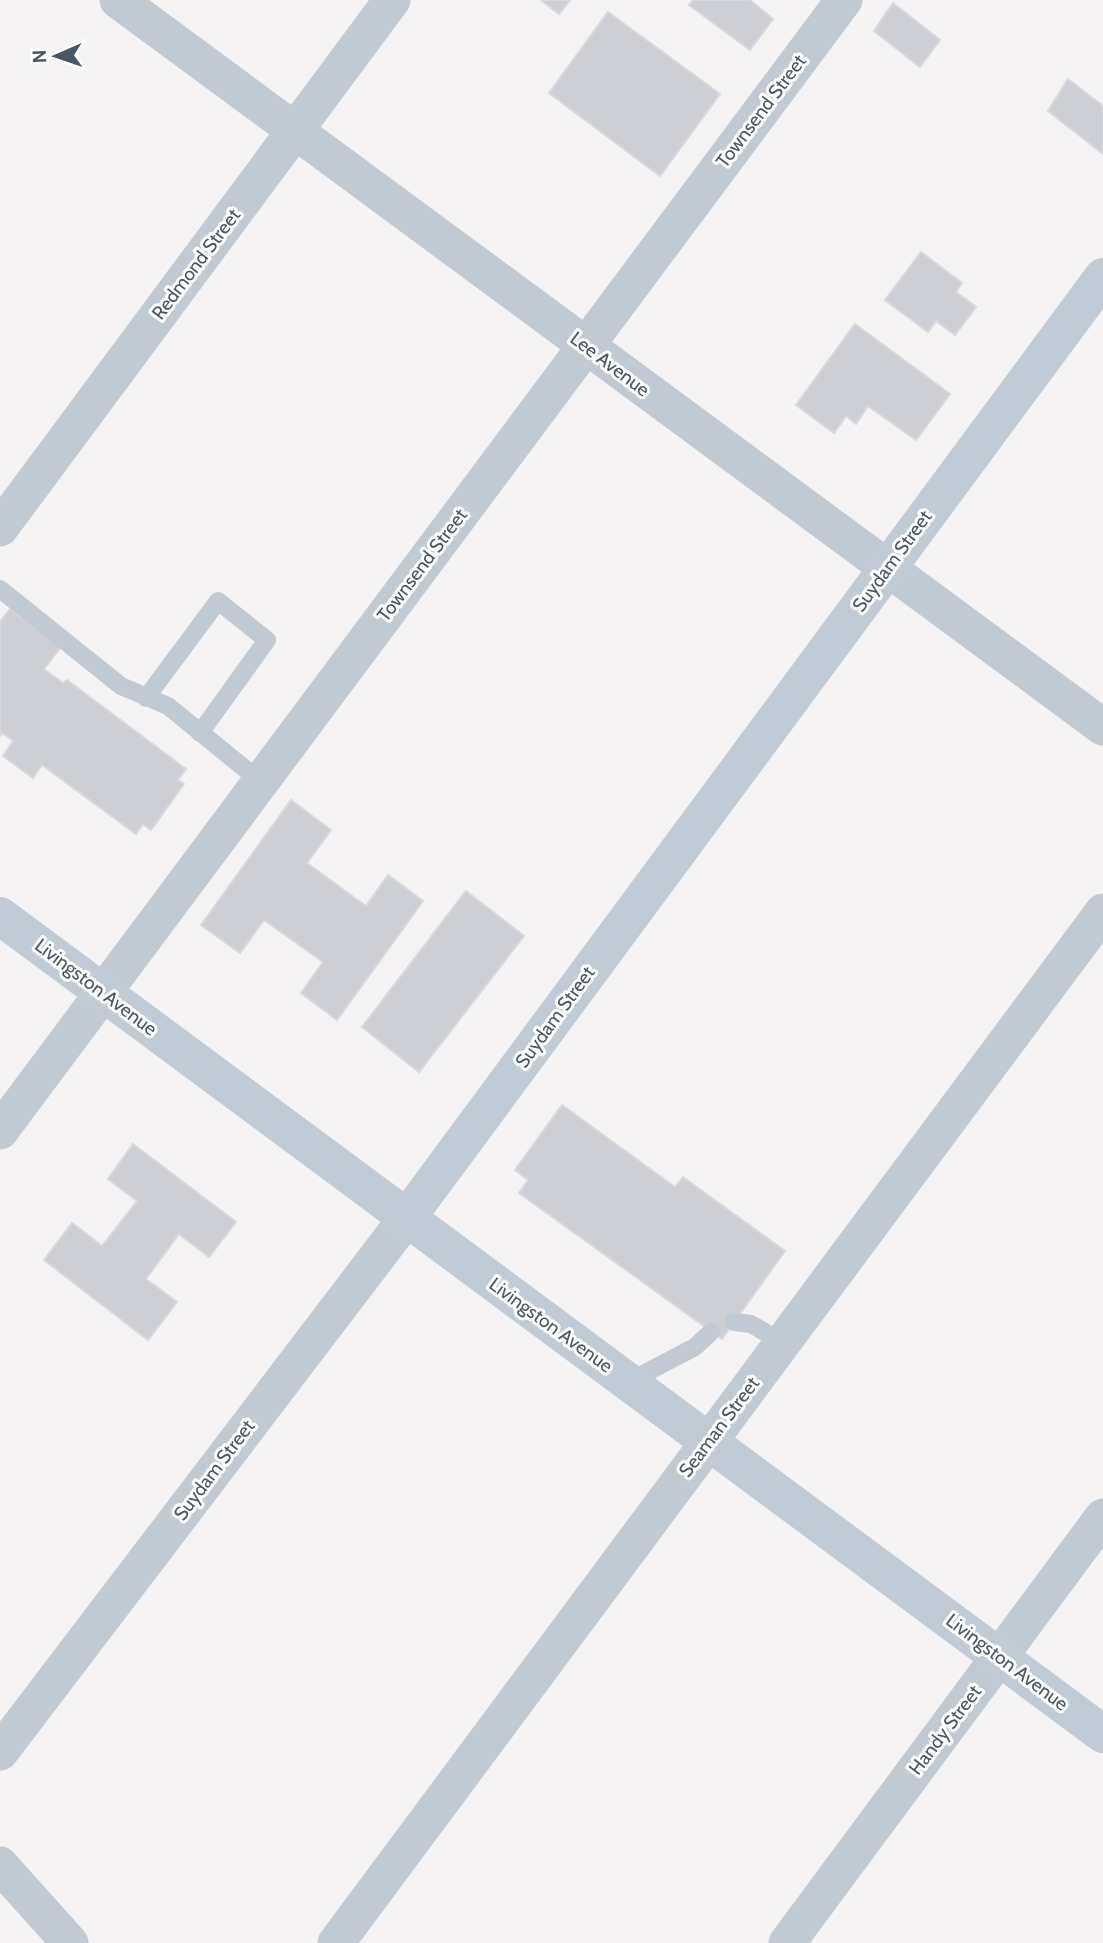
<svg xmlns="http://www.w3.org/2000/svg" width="1103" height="1943" viewBox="0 0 1103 1943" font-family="Cabin,sans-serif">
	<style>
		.building { fill: #cdcfd5; stroke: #d7d9de; stroke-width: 2 }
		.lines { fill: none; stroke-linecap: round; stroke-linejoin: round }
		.lane { stroke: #c1cad2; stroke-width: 18 }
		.street { stroke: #c1cad2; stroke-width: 37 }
		.secondary { stroke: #c1cbd6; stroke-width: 38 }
		.labels { text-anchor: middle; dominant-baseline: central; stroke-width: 6; stroke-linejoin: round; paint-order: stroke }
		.street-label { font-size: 19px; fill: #4a5661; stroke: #fff }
	</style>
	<rect width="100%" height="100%" fill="#f5f3f3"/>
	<!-- building -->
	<g class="building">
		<path d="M 541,0 L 570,0 L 559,14 Z"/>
		<path d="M 693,0 L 750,0 L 773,19 L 750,50 L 689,5 Z"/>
		<path d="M 893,3 L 940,40 L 920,67 L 874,31 Z"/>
		<path d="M 608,12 L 720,94 L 660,176 L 549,93 Z"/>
		<path d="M 1068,79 L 1103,106 L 1103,154 L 1048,111 Z"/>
		<path d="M 921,252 L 962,283 L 956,292 L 976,307 L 955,335 L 936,321 L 928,332 L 885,300 Z"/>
		<path d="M 855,324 L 950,394 L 916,440 L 868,406 L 856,424 L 846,416 L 834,433 L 796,405 Z"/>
		<path d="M 10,609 L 61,647 L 44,669 L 63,683 L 67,680 L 186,769 L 178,780 L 184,784 L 151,830 L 143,824 L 136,834 L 42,765 L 33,778 L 3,756 L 13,741 L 2,733 L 0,736 L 0,622 Z"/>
		<path d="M 291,800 L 331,830 L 307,863 L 366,906 L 388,875 L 423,901 L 337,1020 L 301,993 L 323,962 L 264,920 L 240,953 L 201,925 Z"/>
		<path d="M 466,891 L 524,936 L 419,1072 L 362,1027 Z"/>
		<path d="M 562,1105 L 675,1187 L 683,1177 L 785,1251 L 722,1339 L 519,1193 L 528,1180 L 515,1170 Z"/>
		<path d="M 133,1144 L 236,1222 L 209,1257 L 179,1234 L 146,1279 L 177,1302 L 148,1340 L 44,1260 L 72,1223 L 102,1246 L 137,1201 L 108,1179 Z"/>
	</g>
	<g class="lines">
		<!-- lane -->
		<g class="lane">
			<path d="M 0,589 L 121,686 L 168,706 L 260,781"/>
			<path d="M 146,698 L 218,601 L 267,640 L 200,733"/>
			<path d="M 734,1322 L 751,1324 L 782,1342"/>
			<path d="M 628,1382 L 695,1347 L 711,1332"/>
		</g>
		<!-- street -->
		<g class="street">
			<path d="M 118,0 L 1103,727"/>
			<path d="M 0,528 L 392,0"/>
			<path d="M 0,1131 L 844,0"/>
			<path d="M 0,1752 L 406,1219"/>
			<path d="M 0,1865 L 70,1943"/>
			<path d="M 336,1943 L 1103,912"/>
			<path d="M 787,1943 L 1103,1517"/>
		</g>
		<!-- secondary -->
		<g class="secondary">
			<path d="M 0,916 L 1103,1734"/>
			<path d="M 406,1219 L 1103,277"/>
		</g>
	</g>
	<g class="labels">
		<!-- street labels -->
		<g class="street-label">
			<text transform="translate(761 111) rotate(-53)">Townsend Street</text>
			<text transform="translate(196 264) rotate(-53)">Redmond Street</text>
			<text transform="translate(610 364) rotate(37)">Lee Avenue</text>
			<text transform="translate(892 561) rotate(-54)">Suydam Street</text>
			<text transform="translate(422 565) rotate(-53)">Townsend Street</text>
			<text transform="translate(96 987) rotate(37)">Livingston Avenue</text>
			<text transform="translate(555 1017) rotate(-54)">Suydam Street</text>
			<text transform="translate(551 1325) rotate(36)">Livingston Avenue</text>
			<text transform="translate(719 1427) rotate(-53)">Seaman Street</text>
			<text transform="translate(214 1470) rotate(-53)">Suydam Street</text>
			<text transform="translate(1007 1662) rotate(37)">Livingston Avenue</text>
			<text transform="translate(945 1730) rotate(-53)">Handy Street</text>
		</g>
	</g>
	<!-- north arrow -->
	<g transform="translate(56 56) rotate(268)" stroke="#ffffff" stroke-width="5" paint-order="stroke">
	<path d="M0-5L12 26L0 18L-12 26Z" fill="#4a5661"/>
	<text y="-10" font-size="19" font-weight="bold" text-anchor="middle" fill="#4a5661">N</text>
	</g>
</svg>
